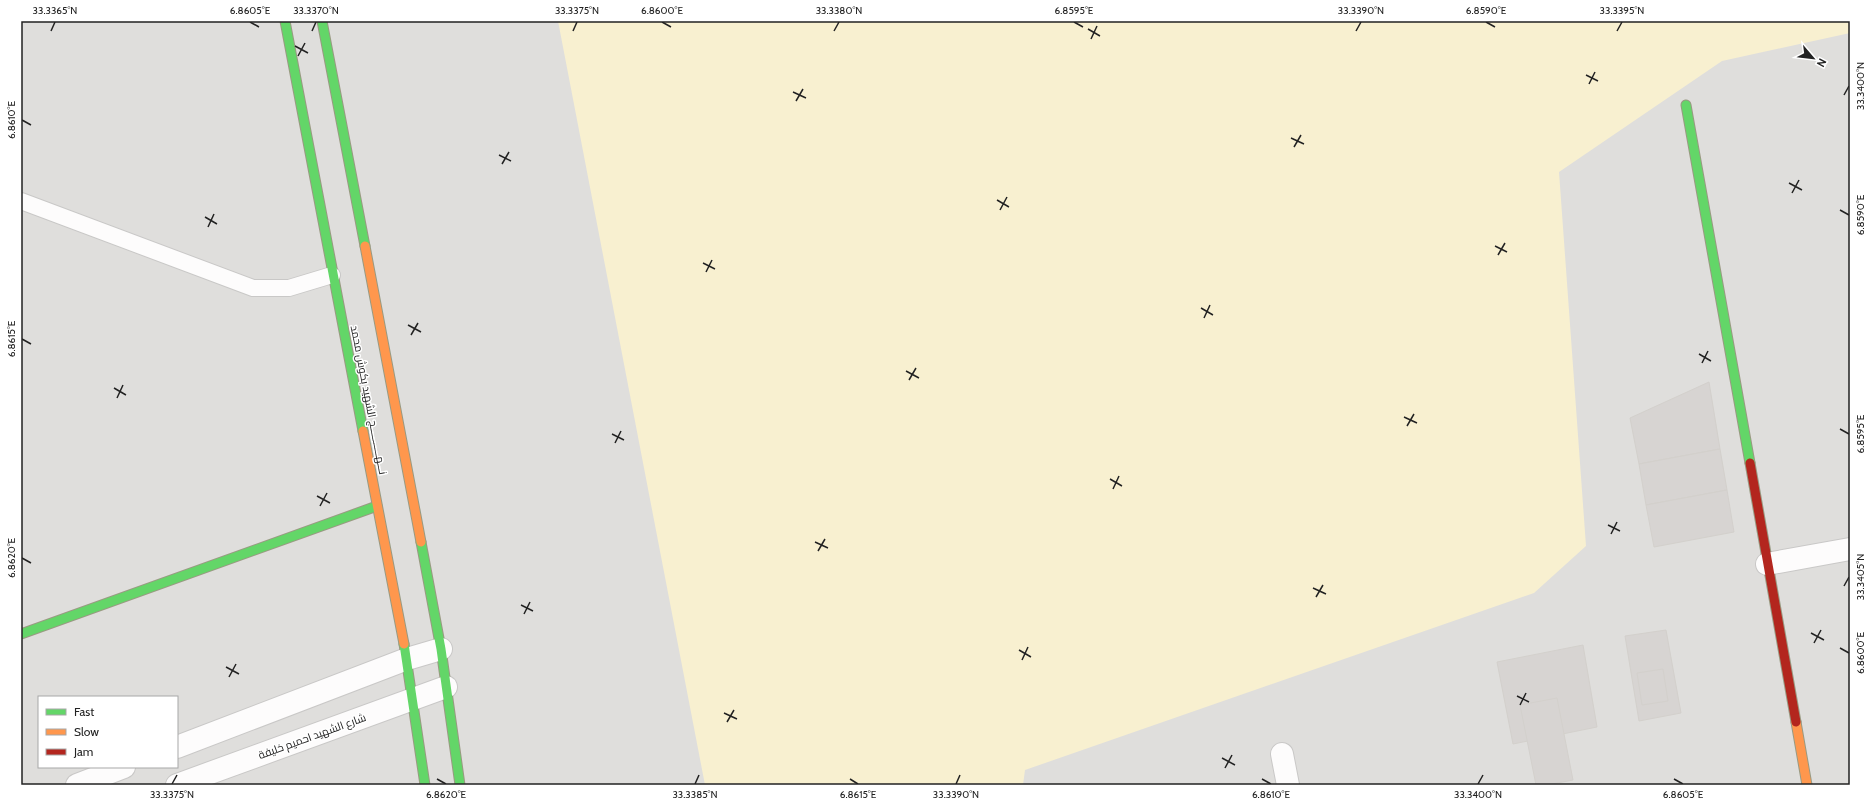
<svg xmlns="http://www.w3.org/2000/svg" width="1871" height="806" viewBox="0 0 1871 806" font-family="Cabin,Cairo,sans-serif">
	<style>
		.residential { fill: #dfdedc; fill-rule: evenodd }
		.sand { fill: #f8f0d0 }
		.building { fill: #d7d4d2; stroke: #d3d0cc }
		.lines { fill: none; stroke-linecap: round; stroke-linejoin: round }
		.lane-casing { stroke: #c9c8c7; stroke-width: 18 }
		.street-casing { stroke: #c9c8c7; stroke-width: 24 }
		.fast-casing { stroke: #999a82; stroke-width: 11 }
		.slow-casing { stroke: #999a82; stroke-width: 11 }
		.jam-casing { stroke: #999a82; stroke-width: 11 }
		.lane { stroke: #fdfcfc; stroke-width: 16 }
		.street { stroke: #fdfcfc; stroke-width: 22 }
		.fast { stroke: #63d668; stroke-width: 9 }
		.slow { stroke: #ff974d; stroke-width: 9 }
		.jam { stroke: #b3261e; stroke-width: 9 }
		.ticks { fill: none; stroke: #222; stroke-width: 1.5 }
		.labels { text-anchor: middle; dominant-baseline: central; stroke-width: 3; stroke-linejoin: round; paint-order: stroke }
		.street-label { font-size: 11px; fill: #222; stroke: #fff }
		.neatline { fill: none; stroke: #222; stroke-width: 1.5 }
		.ticks-label { font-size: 10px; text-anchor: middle; fill: #222 }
	</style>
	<rect width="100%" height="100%" fill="#f0eeeb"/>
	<!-- residential -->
	<path class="residential" d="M 21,21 L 1850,21 L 1850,785 L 21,785 ZM 39,697 L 177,697 L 177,767 L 39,767 Z"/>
	<!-- sand -->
	<path class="sand" d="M 558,21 L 1850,21 L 1850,33 L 1722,61 L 1559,172 L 1586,546 L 1534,593 L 1025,770 L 1023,785 L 705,785 Z"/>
	<!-- building -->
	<g class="building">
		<path d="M 1709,382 L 1720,449 L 1639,464 L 1630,418 Z"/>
		<path d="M 1720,449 L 1727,490 L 1646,505 L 1639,464 Z"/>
		<path d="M 1727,490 L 1734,532 L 1654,547 L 1646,505 Z"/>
		<path d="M 1666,630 L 1681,713 L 1639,721 L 1625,636 Z"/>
		<path d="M 1583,645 L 1597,727 L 1513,744 L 1497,662 Z"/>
		<path d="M 1663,669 L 1668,701 L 1642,705 L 1637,673 Z"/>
		<path d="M 1557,698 L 1573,780 L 1547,785 L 1536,785 L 1520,705 Z"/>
	</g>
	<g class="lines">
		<defs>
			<path id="lane" d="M 21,201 L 253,288 L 289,288 L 332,275"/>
			<g id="street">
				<path d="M 1767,564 L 1850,549"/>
				<path d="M 177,747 L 407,659 L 441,649"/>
				<path d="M 1282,754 L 1288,785"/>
				<path d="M 77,785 L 124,767"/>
				<path d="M 177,785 L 446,687"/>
			</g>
			<g id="fast">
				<path d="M 285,21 L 363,431"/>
				<path d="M 322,21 L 365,246"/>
				<path d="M 1686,105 L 1750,463"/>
				<path d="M 421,542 L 441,649 L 460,785"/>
				<path d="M 21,634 L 377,506"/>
				<path d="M 404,644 L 425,785"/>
			</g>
			<g id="slow">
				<path d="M 365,246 L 421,542"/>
				<path d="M 363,431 L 404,644"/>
				<path d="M 1796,722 L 1807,785"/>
			</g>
			<path id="jam" d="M 1750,463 L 1796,722"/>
		</defs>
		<!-- lane casing -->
		<use href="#lane" class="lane-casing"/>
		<!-- street casing -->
		<use href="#street" class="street-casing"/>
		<!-- fast casing -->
		<use href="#fast" class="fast-casing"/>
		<!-- slow casing -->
		<use href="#slow" class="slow-casing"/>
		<!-- jam casing -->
		<use href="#jam" class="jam-casing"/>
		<!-- lane -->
		<use href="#lane" class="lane"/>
		<!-- street -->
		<use href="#street" class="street"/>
		<!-- fast -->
		<use href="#fast" class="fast"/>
		<!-- slow -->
		<use href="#slow" class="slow"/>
		<!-- jam -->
		<use href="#jam" class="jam"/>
	</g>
	<!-- ticks -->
	<path class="ticks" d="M 250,22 L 259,27M 662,22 L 671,27M 1074,22 L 1083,27M 1486,22 L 1495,27M 1088,29 L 1100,36M 51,31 L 55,22M 312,31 L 316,22M 573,31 L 577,22M 834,31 L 839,22M 1356,31 L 1361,22M 1617,31 L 1622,22M 1091,39 L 1097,26M 295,46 L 308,53M 298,56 L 305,43M 1586,75 L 1598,81M 1589,84 L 1595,72M 793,92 L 806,98M 1844,95 L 1849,86M 796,101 L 803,89M 22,120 L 31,125M 1291,138 L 1304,144M 1294,147 L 1301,135M 499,155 L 511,161M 502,164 L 509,152M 1789,183 L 1802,190M 1792,193 L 1799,180M 997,200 L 1009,207M 1000,210 L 1007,197M 1840,210 L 1849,215M 205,217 L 217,224M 208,227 L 214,214M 1495,246 L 1507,252M 1498,255 L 1505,243M 703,263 L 715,269M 706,272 L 712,260M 1201,308 L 1213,315M 1204,318 L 1210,305M 408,325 L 421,332M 411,335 L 418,323M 22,339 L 31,344M 1699,354 L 1711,361M 1702,363 L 1708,351M 906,371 L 919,378M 909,380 L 916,368M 114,388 L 126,395M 117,398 L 123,385M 1404,417 L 1417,423M 1407,426 L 1414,414M 1840,429 L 1849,434M 612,434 L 624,440M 615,443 L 621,431M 1110,479 L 1122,486M 1113,489 L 1119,476M 317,496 L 330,503M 320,506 L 327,493M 1608,525 L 1620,531M 1611,534 L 1617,522M 815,542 L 828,548M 818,551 L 825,539M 22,558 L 31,563M 1844,586 L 1849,577M 1313,588 L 1326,594M 1316,597 L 1323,585M 521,605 L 533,611M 524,614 L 530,602M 1811,633 L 1824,640M 1814,643 L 1821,630M 1840,648 L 1849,653M 1019,650 L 1031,657M 1022,660 L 1028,647M 226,667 L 239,674M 229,677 L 236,664M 1517,696 L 1529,702M 1520,705 L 1526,693M 724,713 L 737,719M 727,722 L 734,710M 1222,758 L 1235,765M 1225,768 L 1232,755M 437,779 L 446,784M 850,779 L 858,784M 1262,779 L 1271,784M 1674,779 L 1683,784M 172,784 L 177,775M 695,784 L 699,775M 956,784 L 960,775M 1478,784 L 1483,775"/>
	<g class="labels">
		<!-- street labels -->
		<g class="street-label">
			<text transform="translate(369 400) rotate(79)">نـــهـــــــــــج الشهيد بكوش محمد</text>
			<text transform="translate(312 736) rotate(-20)">شارع الشهيد احميم خليفة</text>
		</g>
	</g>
	<!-- border -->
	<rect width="1871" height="806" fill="none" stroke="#ffffff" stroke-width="44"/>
	<!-- legend -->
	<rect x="38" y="696" width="140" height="72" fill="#ffffff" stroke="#a7a7a7"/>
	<rect x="46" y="709" width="20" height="6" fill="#63d668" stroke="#a7a7a7"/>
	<text x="74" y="716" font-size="12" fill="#222222">Fast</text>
	<rect x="46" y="729" width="20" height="6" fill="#ff974d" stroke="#a7a7a7"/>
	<text x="74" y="736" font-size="12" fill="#222222">Slow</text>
	<rect x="46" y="749" width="20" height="6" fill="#b3261e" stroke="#a7a7a7"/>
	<text x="74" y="756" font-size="12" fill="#222222">Jam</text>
	<!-- north arrow -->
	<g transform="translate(1813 58) rotate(118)" stroke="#ffffff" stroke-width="3" paint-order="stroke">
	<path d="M0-3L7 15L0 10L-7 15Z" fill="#222222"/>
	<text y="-6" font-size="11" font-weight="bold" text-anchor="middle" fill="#222222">N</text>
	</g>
	<rect x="22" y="22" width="1827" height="762" class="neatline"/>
	<g class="ticks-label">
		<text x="55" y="14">33.3365°N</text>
		<text x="250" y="14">6.8605°E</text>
		<text x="316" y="14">33.3370°N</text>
		<text x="577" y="14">33.3375°N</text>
		<text x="662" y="14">6.8600°E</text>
		<text x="839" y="14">33.3380°N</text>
		<text x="1074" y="14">6.8595°E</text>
		<text x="1361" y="14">33.3390°N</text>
		<text x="1486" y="14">6.8590°E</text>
		<text x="1622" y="14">33.3395°N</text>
		<text transform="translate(1860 86) rotate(-90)" y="4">33.3400°N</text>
		<text transform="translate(11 120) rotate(-90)" y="4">6.8610°E</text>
		<text transform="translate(1860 215) rotate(-90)" y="4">6.8590°E</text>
		<text transform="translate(11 339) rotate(-90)" y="4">6.8615°E</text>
		<text transform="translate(1860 434) rotate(-90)" y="4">6.8595°E</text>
		<text transform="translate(11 558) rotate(-90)" y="4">6.8620°E</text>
		<text transform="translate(1860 577) rotate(-90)" y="4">33.3405°N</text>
		<text transform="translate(1860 653) rotate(-90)" y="4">6.8600°E</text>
		<text x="172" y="798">33.3375°N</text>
		<text x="446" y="798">6.8620°E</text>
		<text x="695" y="798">33.3385°N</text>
		<text x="858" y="798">6.8615°E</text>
		<text x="956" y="798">33.3390°N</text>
		<text x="1271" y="798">6.8610°E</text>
		<text x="1478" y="798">33.3400°N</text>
		<text x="1683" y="798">6.8605°E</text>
	</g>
</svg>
